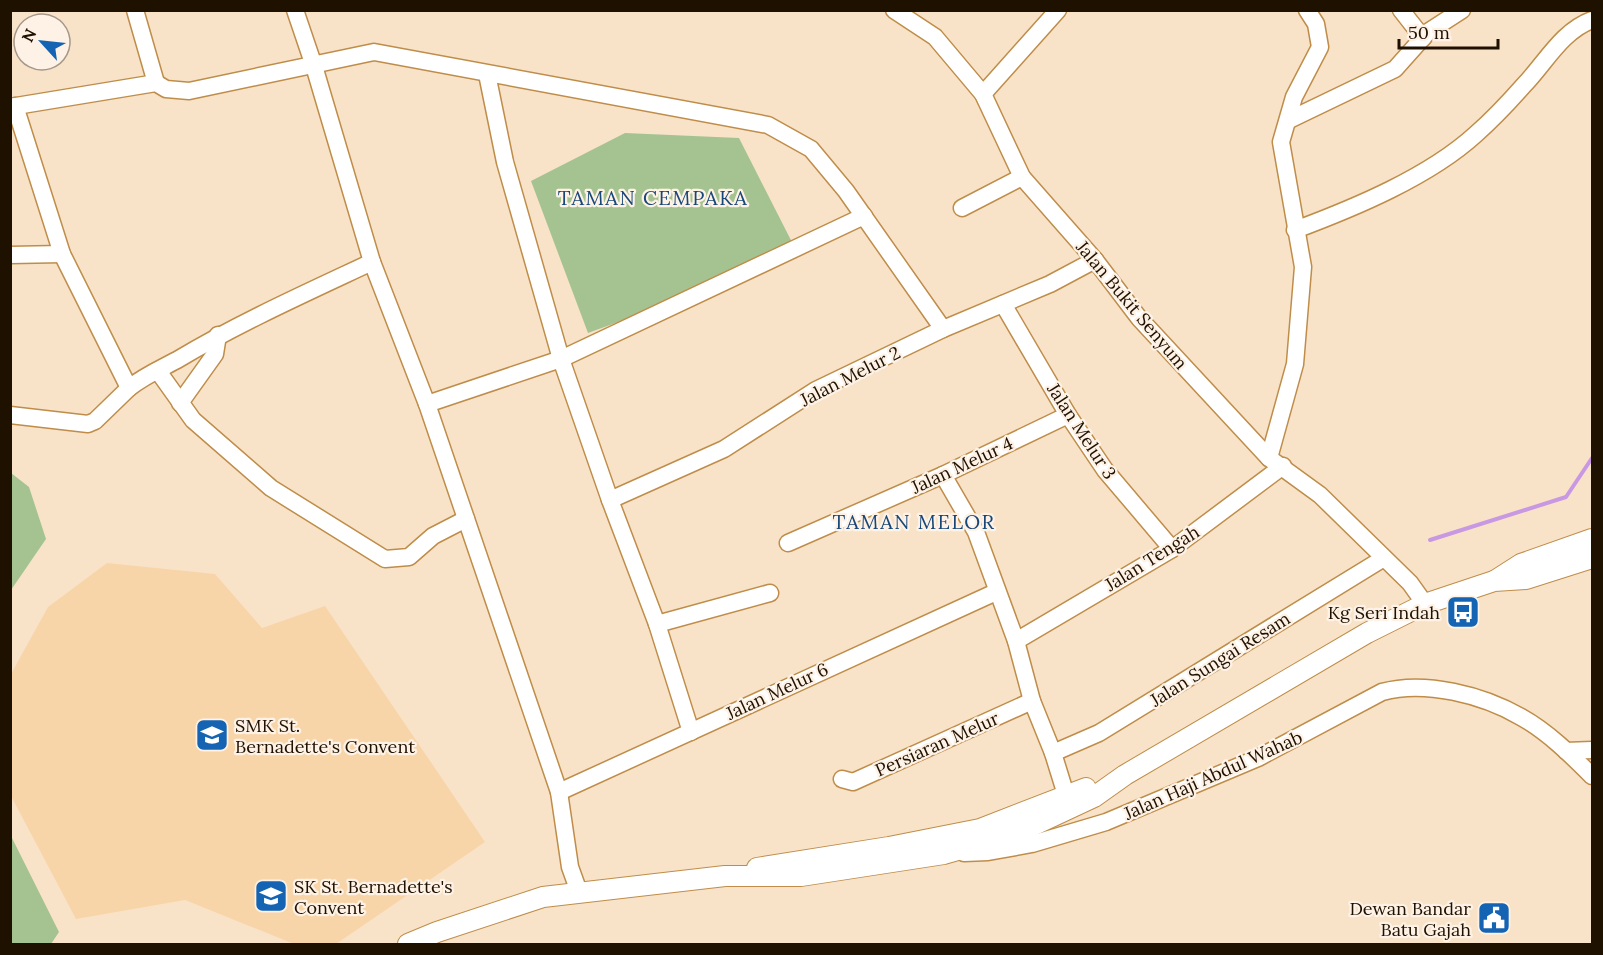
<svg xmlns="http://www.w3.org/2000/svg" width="1603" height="955" viewBox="0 0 1603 955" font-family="Lora,serif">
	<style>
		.built { fill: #f8d5a9 }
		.green { fill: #a5c391 }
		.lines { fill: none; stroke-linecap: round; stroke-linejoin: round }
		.stream { stroke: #c998e3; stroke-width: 4 }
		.minor-casing { stroke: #bf8d49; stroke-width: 19 }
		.major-casing { stroke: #bf8d49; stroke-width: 22 }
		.minor { stroke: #fff; stroke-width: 16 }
		.major { stroke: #fff; stroke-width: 20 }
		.labels { text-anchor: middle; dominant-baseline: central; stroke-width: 4.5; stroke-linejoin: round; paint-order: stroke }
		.street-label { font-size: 18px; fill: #1f1100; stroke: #fdf2e5 }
		.poi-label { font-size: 18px; fill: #1f1100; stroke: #fdf2e5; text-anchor: end }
		.neighbourhood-label { font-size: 20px; letter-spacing: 1.5px; fill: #174679; stroke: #fdf2e5 }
	</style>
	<rect width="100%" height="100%" fill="#f8e3c9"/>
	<!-- built -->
	<path class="built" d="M 107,563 L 215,574 L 262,628 L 325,606 L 485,842 L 336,944 L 294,944 L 185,900 L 76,919 L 11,796 L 11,674 L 48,607 Z"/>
	<!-- green -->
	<g class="green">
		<path d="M 625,133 L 739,138 L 799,256 L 588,333 L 531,181 Z"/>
		<path d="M 11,473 L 29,487 L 46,539 L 11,590 Z"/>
		<path d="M 10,834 L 59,932 L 51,944 L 11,944 Z"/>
	</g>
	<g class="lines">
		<!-- stream -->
		<path class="stream" d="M 1430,540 L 1566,497 L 1592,458"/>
		<defs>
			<g id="minor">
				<path d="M 135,10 L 156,83"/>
				<path d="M 295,10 L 314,66 L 372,262 L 427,404 L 559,792 L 570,867 L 579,892"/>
				<path d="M 894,10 L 935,37 L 983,94 L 1022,177 L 1095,260 L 1139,318 L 1269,458 L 1320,495 L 1410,583 L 1425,604"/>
				<path d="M 1401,10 L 1423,38"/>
				<path d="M 487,74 L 505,162 L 561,359 L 610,500 L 657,624 L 691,732"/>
				<path d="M 983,94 L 1058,10"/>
				<path d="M 15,106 L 62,254 L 129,388 C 144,376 160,369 177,360 C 239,323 306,293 372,262"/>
				<path d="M 10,107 L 156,83 L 166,89 L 189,91 L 374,52 L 768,125 L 811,149 L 846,191 L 943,329"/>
				<path d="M 1289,120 L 1395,69 L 1428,32 L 1462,10"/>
				<path d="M 962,208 L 1022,177"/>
				<path d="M 1295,230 C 1354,208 1429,177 1476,134 C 1493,119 1509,102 1524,85 C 1546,62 1562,31 1592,20"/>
				<path d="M 10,255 L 62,254"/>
				<path d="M 1003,304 L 1068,415 L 1105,470 L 1172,549"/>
				<path d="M 158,371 L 193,420 L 271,488 L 385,559 L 409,557 L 433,536 L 466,519"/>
				<path d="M 180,403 L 215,354 L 218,335"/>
				<path d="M 427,404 L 561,359 L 864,216"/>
				<path d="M 10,415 L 88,424 L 95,421 L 129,388"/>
				<path d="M 1269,458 L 1295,364 L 1303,267 L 1281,142 L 1294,97 L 1320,47 L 1316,24 L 1307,10"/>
				<path d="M 943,475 L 976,532 L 1016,641 L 1032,701 L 1053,753 L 1066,795"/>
				<path d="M 610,500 L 724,449 L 816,390 L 943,329 L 1050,284 L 1095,260"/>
				<path d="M 788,543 L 943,475 L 1068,415"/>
				<path d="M 657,624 L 770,593"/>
				<path d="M 1016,641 L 1172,549 L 1283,466"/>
				<path d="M 1566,751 L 1592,750"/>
				<path d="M 1053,753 L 1099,733 L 1384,558"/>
				<path d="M 842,779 L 853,782 L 1032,701"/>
				<path d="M 559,792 L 996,592"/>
				<path d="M 964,853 L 988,852 L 1032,844 L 1106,822 L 1258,758 L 1382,692 C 1425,680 1483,695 1521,717 C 1548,732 1571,755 1592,776"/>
			</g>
			<g id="major">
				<path d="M 1496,580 L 1521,564 L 1592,539"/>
				<path d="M 757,868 L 889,847 L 980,829 L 1086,788"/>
				<path d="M 408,944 L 437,932 L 543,897 L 725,876 L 801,876 L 944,854 L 1000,838 L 1032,826 L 1094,797 L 1125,775 L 1367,633 L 1425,604 L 1494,581 L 1526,579 L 1592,558"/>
			</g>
		</defs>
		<!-- minor casing -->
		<use href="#minor" class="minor-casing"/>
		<!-- major casing -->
		<use href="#major" class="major-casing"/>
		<!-- minor -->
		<use href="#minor" class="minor"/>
		<!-- major -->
		<use href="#major" class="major"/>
	</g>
	<!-- icons -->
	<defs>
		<symbol id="bus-square" viewBox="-11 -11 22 22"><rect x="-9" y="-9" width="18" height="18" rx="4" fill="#1564b3" stroke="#fdf2e5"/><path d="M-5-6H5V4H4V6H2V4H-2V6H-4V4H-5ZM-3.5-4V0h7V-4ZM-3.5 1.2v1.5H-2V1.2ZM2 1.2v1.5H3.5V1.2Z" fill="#fff"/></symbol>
		<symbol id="school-square" viewBox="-11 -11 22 22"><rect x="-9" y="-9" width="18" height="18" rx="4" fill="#1564b3" stroke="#fdf2e5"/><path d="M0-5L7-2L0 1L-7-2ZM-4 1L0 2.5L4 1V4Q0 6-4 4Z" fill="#fff"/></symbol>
		<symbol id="civic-square" viewBox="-11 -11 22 22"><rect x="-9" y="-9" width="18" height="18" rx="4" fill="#1564b3" stroke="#fdf2e5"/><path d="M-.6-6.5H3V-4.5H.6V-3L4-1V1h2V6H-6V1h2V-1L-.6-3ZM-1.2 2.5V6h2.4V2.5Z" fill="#fff"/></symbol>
	</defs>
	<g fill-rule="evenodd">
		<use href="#bus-square" x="1444" y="593" width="38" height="38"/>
		<use href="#school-square" x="193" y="716" width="38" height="38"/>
		<use href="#school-square" x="252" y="877" width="38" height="38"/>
		<use href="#civic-square" x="1475" y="899" width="38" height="38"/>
	</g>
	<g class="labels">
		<!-- street labels -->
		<g class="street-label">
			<text transform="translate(1132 305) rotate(50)">Jalan Bukit Senyum</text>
			<text transform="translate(850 376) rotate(-27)">Jalan Melur 2</text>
			<text transform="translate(1082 431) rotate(57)">Jalan Melur 3</text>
			<text transform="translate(962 465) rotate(-25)">Jalan Melur 4</text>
			<text transform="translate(1152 558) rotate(-32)">Jalan Tengah</text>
			<text transform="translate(1220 659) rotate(-32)">Jalan Sungai Resam</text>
			<text transform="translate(777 691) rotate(-25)">Jalan Melur 6</text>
			<text transform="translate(937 744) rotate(-24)">Persiaran Melur</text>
			<text transform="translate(1213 775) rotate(-24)">Jalan Haji Abdul Wahab</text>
		</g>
		<!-- poi labels -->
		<g class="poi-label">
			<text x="1440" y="612">Kg Seri Indah</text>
			<text x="235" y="725" text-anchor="start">SMK St.<tspan x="235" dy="21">Bernadette's Convent</tspan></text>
			<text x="294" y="886" text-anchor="start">SK St. Bernadette's<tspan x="294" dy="21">Convent</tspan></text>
			<text x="1471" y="908">Dewan Bandar<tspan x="1471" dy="21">Batu Gajah</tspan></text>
		</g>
		<!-- neighbourhood labels -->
		<g class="neighbourhood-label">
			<text x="653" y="197">TAMAN CEMPAKA</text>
			<text x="914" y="521">TAMAN MELOR</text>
		</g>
	</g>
	<!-- border -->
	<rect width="1603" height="955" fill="none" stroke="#1f1100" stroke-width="24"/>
	<!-- north arrow -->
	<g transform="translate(42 42) rotate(297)"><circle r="28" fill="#fdf2e5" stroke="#a49889" stroke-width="1.5"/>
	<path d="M0-4.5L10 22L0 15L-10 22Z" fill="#1564b3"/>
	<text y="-9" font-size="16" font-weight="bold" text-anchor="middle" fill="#1f1100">N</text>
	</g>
	<!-- scale -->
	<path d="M1399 39v9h99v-9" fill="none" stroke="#1f1100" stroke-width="3"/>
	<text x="1408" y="39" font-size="18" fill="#1f1100" stroke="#fdf2e5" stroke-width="4.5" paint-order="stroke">50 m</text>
</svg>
